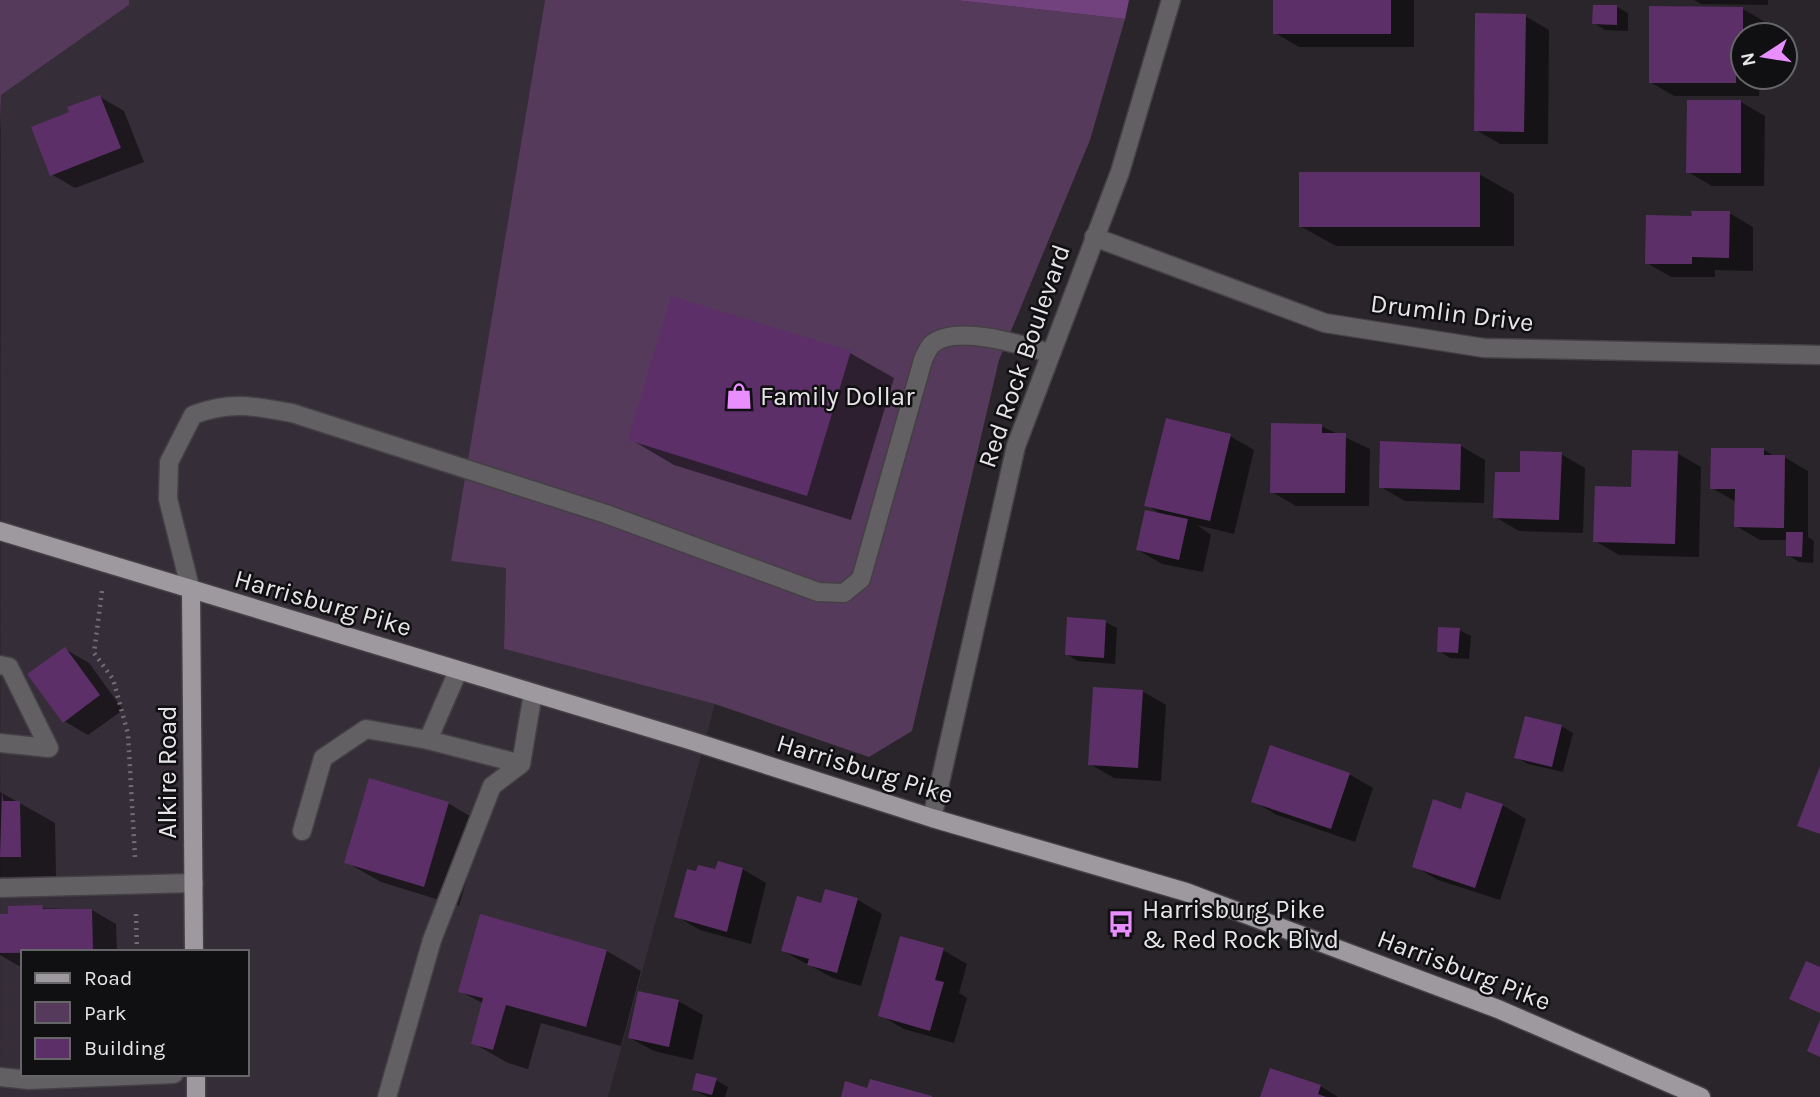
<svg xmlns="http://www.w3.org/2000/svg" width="1820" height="1097" viewBox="0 0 1820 1097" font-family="Karla,sans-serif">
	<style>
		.built { fill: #352d37; fill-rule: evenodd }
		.green { fill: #553a5b }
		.forest { fill: #71427d }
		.shadow { fill: #0007 }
		.building { fill: #5d2f69 }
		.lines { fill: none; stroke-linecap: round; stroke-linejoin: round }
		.minor-casing { stroke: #444045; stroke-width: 21 }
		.major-casing { stroke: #444045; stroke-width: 21 }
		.path { stroke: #706d71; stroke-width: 4.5; stroke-dasharray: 2 5; stroke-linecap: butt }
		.minor { stroke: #626062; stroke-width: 18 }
		.major { stroke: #9d999e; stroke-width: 18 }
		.labels { text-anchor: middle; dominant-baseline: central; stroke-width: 5; stroke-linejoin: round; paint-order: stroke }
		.street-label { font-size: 26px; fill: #e7e5e8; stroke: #100f11 }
		.poi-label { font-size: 26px; fill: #e7e5e8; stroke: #100f11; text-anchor: start }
	</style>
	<rect width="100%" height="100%" fill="#29252a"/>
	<!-- built -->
	<path class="built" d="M 129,0 L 545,0 L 451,561 L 506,568 L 504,649 L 715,704 L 608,1097 L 0,1097 L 1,95 L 129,5 ZM 23,952 L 247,952 L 247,1074 L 23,1074 Z"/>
	<!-- green -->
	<g class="green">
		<path d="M 0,0 L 129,0 L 129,5 L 1,95 L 0,128 Z"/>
		<path d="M 545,0 L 955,0 L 1125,19 L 1090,140 L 999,360 L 912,731 L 869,757 L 715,704 L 504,649 L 506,568 L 451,561 Z"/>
	</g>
	<!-- forest -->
	<path class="forest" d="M 955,0 L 1129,0 L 1125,19 Z"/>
	<!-- shadow -->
	<g class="shadow">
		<path d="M 1275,0 L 1414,0 L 1414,47 L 1299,47 L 1275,33 Z"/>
		<path d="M 1694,0 L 1768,0 L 1768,5 L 1701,4 Z"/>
		<path d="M 1617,7 L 1628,13 L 1628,31 L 1605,30 L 1594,23 Z"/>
		<path d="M 1651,8 L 1743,9 L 1767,23 L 1767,35 L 1743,35 L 1743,77 L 1760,77 L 1759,96 L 1674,96 L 1650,82 Z"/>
		<path d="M 1525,16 L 1549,30 L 1548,144 L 1500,144 L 1476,130 Z"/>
		<path d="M 100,97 L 124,111 L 144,162 L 75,188 L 51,174 L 71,113 Z"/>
		<path d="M 1741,102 L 1765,116 L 1764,186 L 1712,186 L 1688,172 Z"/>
		<path d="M 1479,174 L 1514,194 L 1514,246 L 1336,246 L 1300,226 Z"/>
		<path d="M 1729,213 L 1753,227 L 1753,271 L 1715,270 L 1715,277 L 1671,277 L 1647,263 L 1694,218 Z"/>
		<path d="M 850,353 L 894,378 L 851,520 L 674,465 L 630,439 Z"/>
		<path d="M 1321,426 L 1370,449 L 1369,506 L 1296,506 L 1272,492 Z"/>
		<path d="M 1230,436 L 1254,450 L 1234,534 L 1197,525 L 1211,535 L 1203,572 L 1162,564 L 1138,550 L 1163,515 L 1146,505 Z"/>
		<path d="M 1461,446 L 1485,460 L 1484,503 L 1405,501 L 1381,487 Z"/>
		<path d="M 1764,450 L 1776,457 L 1784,457 L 1808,471 L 1808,537 L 1814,541 L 1813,563 L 1799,562 L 1788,555 L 1788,540 L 1760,540 L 1736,526 L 1736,502 L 1712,488 Z"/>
		<path d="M 1677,453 L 1701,467 L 1699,557 L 1619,555 L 1595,541 L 1633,489 Z"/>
		<path d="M 1561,454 L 1585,468 L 1583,533 L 1519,531 L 1495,517 L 1521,474 Z"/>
		<path d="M 1105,622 L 1117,628 L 1115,664 L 1078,661 L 1066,654 Z"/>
		<path d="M 1459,630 L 1471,636 L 1469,659 L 1450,658 L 1439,651 Z"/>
		<path d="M 65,649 L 89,663 L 123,710 L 88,735 L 64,721 Z"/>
		<path d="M 1142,691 L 1166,705 L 1161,781 L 1114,778 L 1090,764 Z"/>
		<path d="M 1561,726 L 1573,733 L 1563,772 L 1528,764 L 1516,757 Z"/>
		<path d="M 1349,774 L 1373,788 L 1355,842 L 1277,815 L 1253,801 Z"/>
		<path d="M 0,792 L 55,823 L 56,876 L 0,877 Z"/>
		<path d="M 448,803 L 483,824 L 459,906 L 381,882 L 346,862 Z"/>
		<path d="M 1502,805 L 1526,819 L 1500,900 L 1438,880 L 1414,866 Z"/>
		<path d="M 742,869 L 766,883 L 751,944 L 700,930 L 676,916 L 697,873 Z"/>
		<path d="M 826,891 L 858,900 L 882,914 L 861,986 L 833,978 L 783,951 L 822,905 Z"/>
		<path d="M 10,907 L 92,910 L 116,924 L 117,952 L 23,952 L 23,966 L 19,966 L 0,955 L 0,916 L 10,916 Z"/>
		<path d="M 943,950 L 967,964 L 959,993 L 967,998 L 954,1043 L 904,1029 L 880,1015 Z"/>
		<path d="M 607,951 L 641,971 L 621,1046 L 541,1023 L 528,1069 L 508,1063 L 473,1043 L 484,1004 L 460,991 Z"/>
		<path d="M 678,1001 L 703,1015 L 693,1060 L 654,1051 L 630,1038 Z"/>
		<path d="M 716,1080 L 728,1087 L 725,1097 L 708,1097 L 694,1090 Z"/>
		<path d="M 1320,1086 L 1338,1097 L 1262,1097 Z"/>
	</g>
	<!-- building -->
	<g class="building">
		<rect x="1273" y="0" width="118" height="34"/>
		<path d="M 1593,5 L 1617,5 L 1617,25 L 1592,24 Z"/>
		<path d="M 1649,6 L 1743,7 L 1743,57 L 1736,57 L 1736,83 L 1649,83 Z"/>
		<path d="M 1475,13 L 1526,14 L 1524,132 L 1474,131 Z"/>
		<path d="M 100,95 L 121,148 L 50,176 L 31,127 L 69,112 L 67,107 Z"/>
		<path d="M 1687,100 L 1741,100 L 1741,173 L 1686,173 Z"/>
		<rect x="1299" y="172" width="181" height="55"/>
		<path d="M 1691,211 L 1730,211 L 1729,258 L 1692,257 L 1692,264 L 1645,264 L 1646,215 L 1692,216 Z"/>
		<path d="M 671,296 L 851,351 L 807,496 L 628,440 Z"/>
		<path d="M 1166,418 L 1231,434 L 1210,521 L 1144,506 Z"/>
		<path d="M 1271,423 L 1322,424 L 1322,433 L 1346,433 L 1345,493 L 1270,493 Z"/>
		<path d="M 1380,441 L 1461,444 L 1460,490 L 1379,488 Z"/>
		<path d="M 1711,448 L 1764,448 L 1764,455 L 1785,455 L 1784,528 L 1734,527 L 1735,489 L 1710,489 Z"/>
		<path d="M 1632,450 L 1678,451 L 1675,544 L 1593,542 L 1595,486 L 1631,487 Z"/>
		<path d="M 1520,451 L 1562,452 L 1559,520 L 1493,518 L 1495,472 L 1520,472 Z"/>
		<path d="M 1145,510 L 1188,519 L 1179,560 L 1136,550 Z"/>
		<path d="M 1786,532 L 1803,532 L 1802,557 L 1786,556 Z"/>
		<path d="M 1067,617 L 1106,620 L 1104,658 L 1065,655 Z"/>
		<path d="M 1438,627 L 1460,628 L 1458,653 L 1437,652 Z"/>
		<path d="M 65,647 L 100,695 L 63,723 L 27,674 Z"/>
		<path d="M 1093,687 L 1143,690 L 1138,768 L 1088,765 Z"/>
		<path d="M 1525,716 L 1562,725 L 1552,767 L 1514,758 Z"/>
		<path d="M 1270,745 L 1350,773 L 1331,829 L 1251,802 Z"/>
		<path d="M 1820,766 L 1820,834 L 1797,826 Z"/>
		<path d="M 369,778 L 449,802 L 424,887 L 344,863 Z"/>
		<path d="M 2,790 L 3,801 L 20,801 L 21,857 L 0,857 Z"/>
		<path d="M 1466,792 L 1503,804 L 1475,888 L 1412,867 L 1433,799 L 1461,809 Z"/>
		<path d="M 718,861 L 743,868 L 727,932 L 674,917 L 687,869 L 696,871 L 698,865 L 715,869 Z"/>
		<path d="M 825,889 L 858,898 L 837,973 L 807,965 L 809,959 L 781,951 L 797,896 L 821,903 Z"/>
		<path d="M 42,905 L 43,909 L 92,909 L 93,952 L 0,953 L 0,914 L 8,914 L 8,906 Z"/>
		<path d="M 480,914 L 607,950 L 586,1027 L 506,1005 L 493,1050 L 471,1044 L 483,998 L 458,992 Z"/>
		<path d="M 900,936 L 944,948 L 935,980 L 944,982 L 930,1031 L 878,1016 Z"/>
		<path d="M 1806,961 L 1820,967 L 1820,1013 L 1789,999 Z"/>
		<path d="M 638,991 L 679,1000 L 669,1047 L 628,1038 Z"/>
		<path d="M 1820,1020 L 1820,1057 L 1807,1051 Z"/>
		<path d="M 1270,1068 L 1321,1085 L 1318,1094 L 1326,1097 L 1260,1097 Z"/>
		<path d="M 696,1073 L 717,1078 L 712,1095 L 692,1090 Z"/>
		<path d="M 870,1079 L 932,1096 L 932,1097 L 841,1097 L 845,1081 L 867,1088 Z"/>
	</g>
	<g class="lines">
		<defs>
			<g id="minor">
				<path d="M 1094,237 L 1325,323 L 1484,348 L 1820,355"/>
				<path d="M 191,591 L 168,499 L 169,462 L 193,415 C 231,401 253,406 292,413 L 606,514 L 818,592 L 844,593 L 861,579 L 923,360 C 925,355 928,349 931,345 C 954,323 1023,345 1049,353"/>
				<path d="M 0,665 L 9,667 L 49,748 L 0,743"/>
				<path d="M 428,740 L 521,764"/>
				<path d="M 932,818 L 1016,446 L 1120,172 L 1171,0"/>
				<path d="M 302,831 L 323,758 L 366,729 L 428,740 L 458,671"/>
				<path d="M 0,888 L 194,883"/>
				<path d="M 0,1077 L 29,1080 L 174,1074"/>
				<path d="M 387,1097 L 432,940 L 492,786 L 521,764 L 533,693"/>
			</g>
			<g id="major">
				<path d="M 0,531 L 689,740 L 932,818 L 1186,892 L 1498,1009 L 1701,1097"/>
				<path d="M 191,591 L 194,952"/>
				<path d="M 196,1074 L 196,1097"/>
			</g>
		</defs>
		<!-- minor casing -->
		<use href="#minor" class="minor-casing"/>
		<!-- major casing -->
		<use href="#major" class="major-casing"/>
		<!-- path -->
		<g class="path">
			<path d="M 102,591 L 94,653 L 113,679 L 128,734 L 135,857"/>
			<path d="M 136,914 L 137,952"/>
		</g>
		<!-- minor -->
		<use href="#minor" class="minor"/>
		<!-- major -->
		<use href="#major" class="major"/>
	</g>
	<!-- icons -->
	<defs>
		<symbol id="shop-bare" viewBox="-9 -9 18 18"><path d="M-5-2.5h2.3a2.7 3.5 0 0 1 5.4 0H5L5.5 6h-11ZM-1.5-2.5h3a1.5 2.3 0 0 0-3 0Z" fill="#e88eff" stroke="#100f11" stroke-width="2.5" paint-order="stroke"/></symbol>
		<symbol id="bus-bare" viewBox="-9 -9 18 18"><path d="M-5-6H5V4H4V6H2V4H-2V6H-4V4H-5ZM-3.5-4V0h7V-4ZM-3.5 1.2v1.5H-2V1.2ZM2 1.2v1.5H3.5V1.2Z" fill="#e88eff" stroke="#100f11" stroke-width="2.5" paint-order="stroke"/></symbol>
	</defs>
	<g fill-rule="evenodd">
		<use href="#shop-bare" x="720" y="377" width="38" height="38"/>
		<use href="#bus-bare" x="1102" y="905" width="38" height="38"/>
	</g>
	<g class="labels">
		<!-- street labels -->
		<g class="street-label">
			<text transform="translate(1452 313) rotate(7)">Drumlin Drive</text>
			<text transform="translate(1024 356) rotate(-71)">Red Rock Boulevard</text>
			<text transform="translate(323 603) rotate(16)">Harrisburg Pike</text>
			<text transform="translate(865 769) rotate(17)">Harrisburg Pike</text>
			<text transform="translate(167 772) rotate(-90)">Alkire Road</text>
			<text transform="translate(1464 970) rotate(21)">Harrisburg Pike</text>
		</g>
		<!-- poi labels -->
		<g class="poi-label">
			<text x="760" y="396">Family Dollar</text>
			<text x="1142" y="909">Harrisburg Pike<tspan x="1142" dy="30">&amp; Red Rock Blvd</tspan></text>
		</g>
	</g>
	<!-- legend -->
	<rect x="21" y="950" width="228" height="126" fill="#100f11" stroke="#666567" stroke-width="2"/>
	<rect x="35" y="973" width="35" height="10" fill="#9d999e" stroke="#666567" stroke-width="2"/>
	<text x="84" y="985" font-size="21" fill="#e7e5e8">Road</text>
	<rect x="35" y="1002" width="35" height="21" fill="#553a5b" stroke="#666567" stroke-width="2"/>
	<text x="84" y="1020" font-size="21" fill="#e7e5e8">Park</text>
	<rect x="35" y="1038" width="35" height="21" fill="#5d2f69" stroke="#666567" stroke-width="2"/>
	<text x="84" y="1055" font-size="21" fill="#e7e5e8">Building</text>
	<!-- north arrow -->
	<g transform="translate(1764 56) rotate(258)"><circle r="33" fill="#100f11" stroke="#666567" stroke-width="2"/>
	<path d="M0-5L12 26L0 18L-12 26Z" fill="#e88eff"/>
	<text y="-10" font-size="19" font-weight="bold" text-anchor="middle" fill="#e7e5e8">N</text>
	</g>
</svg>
